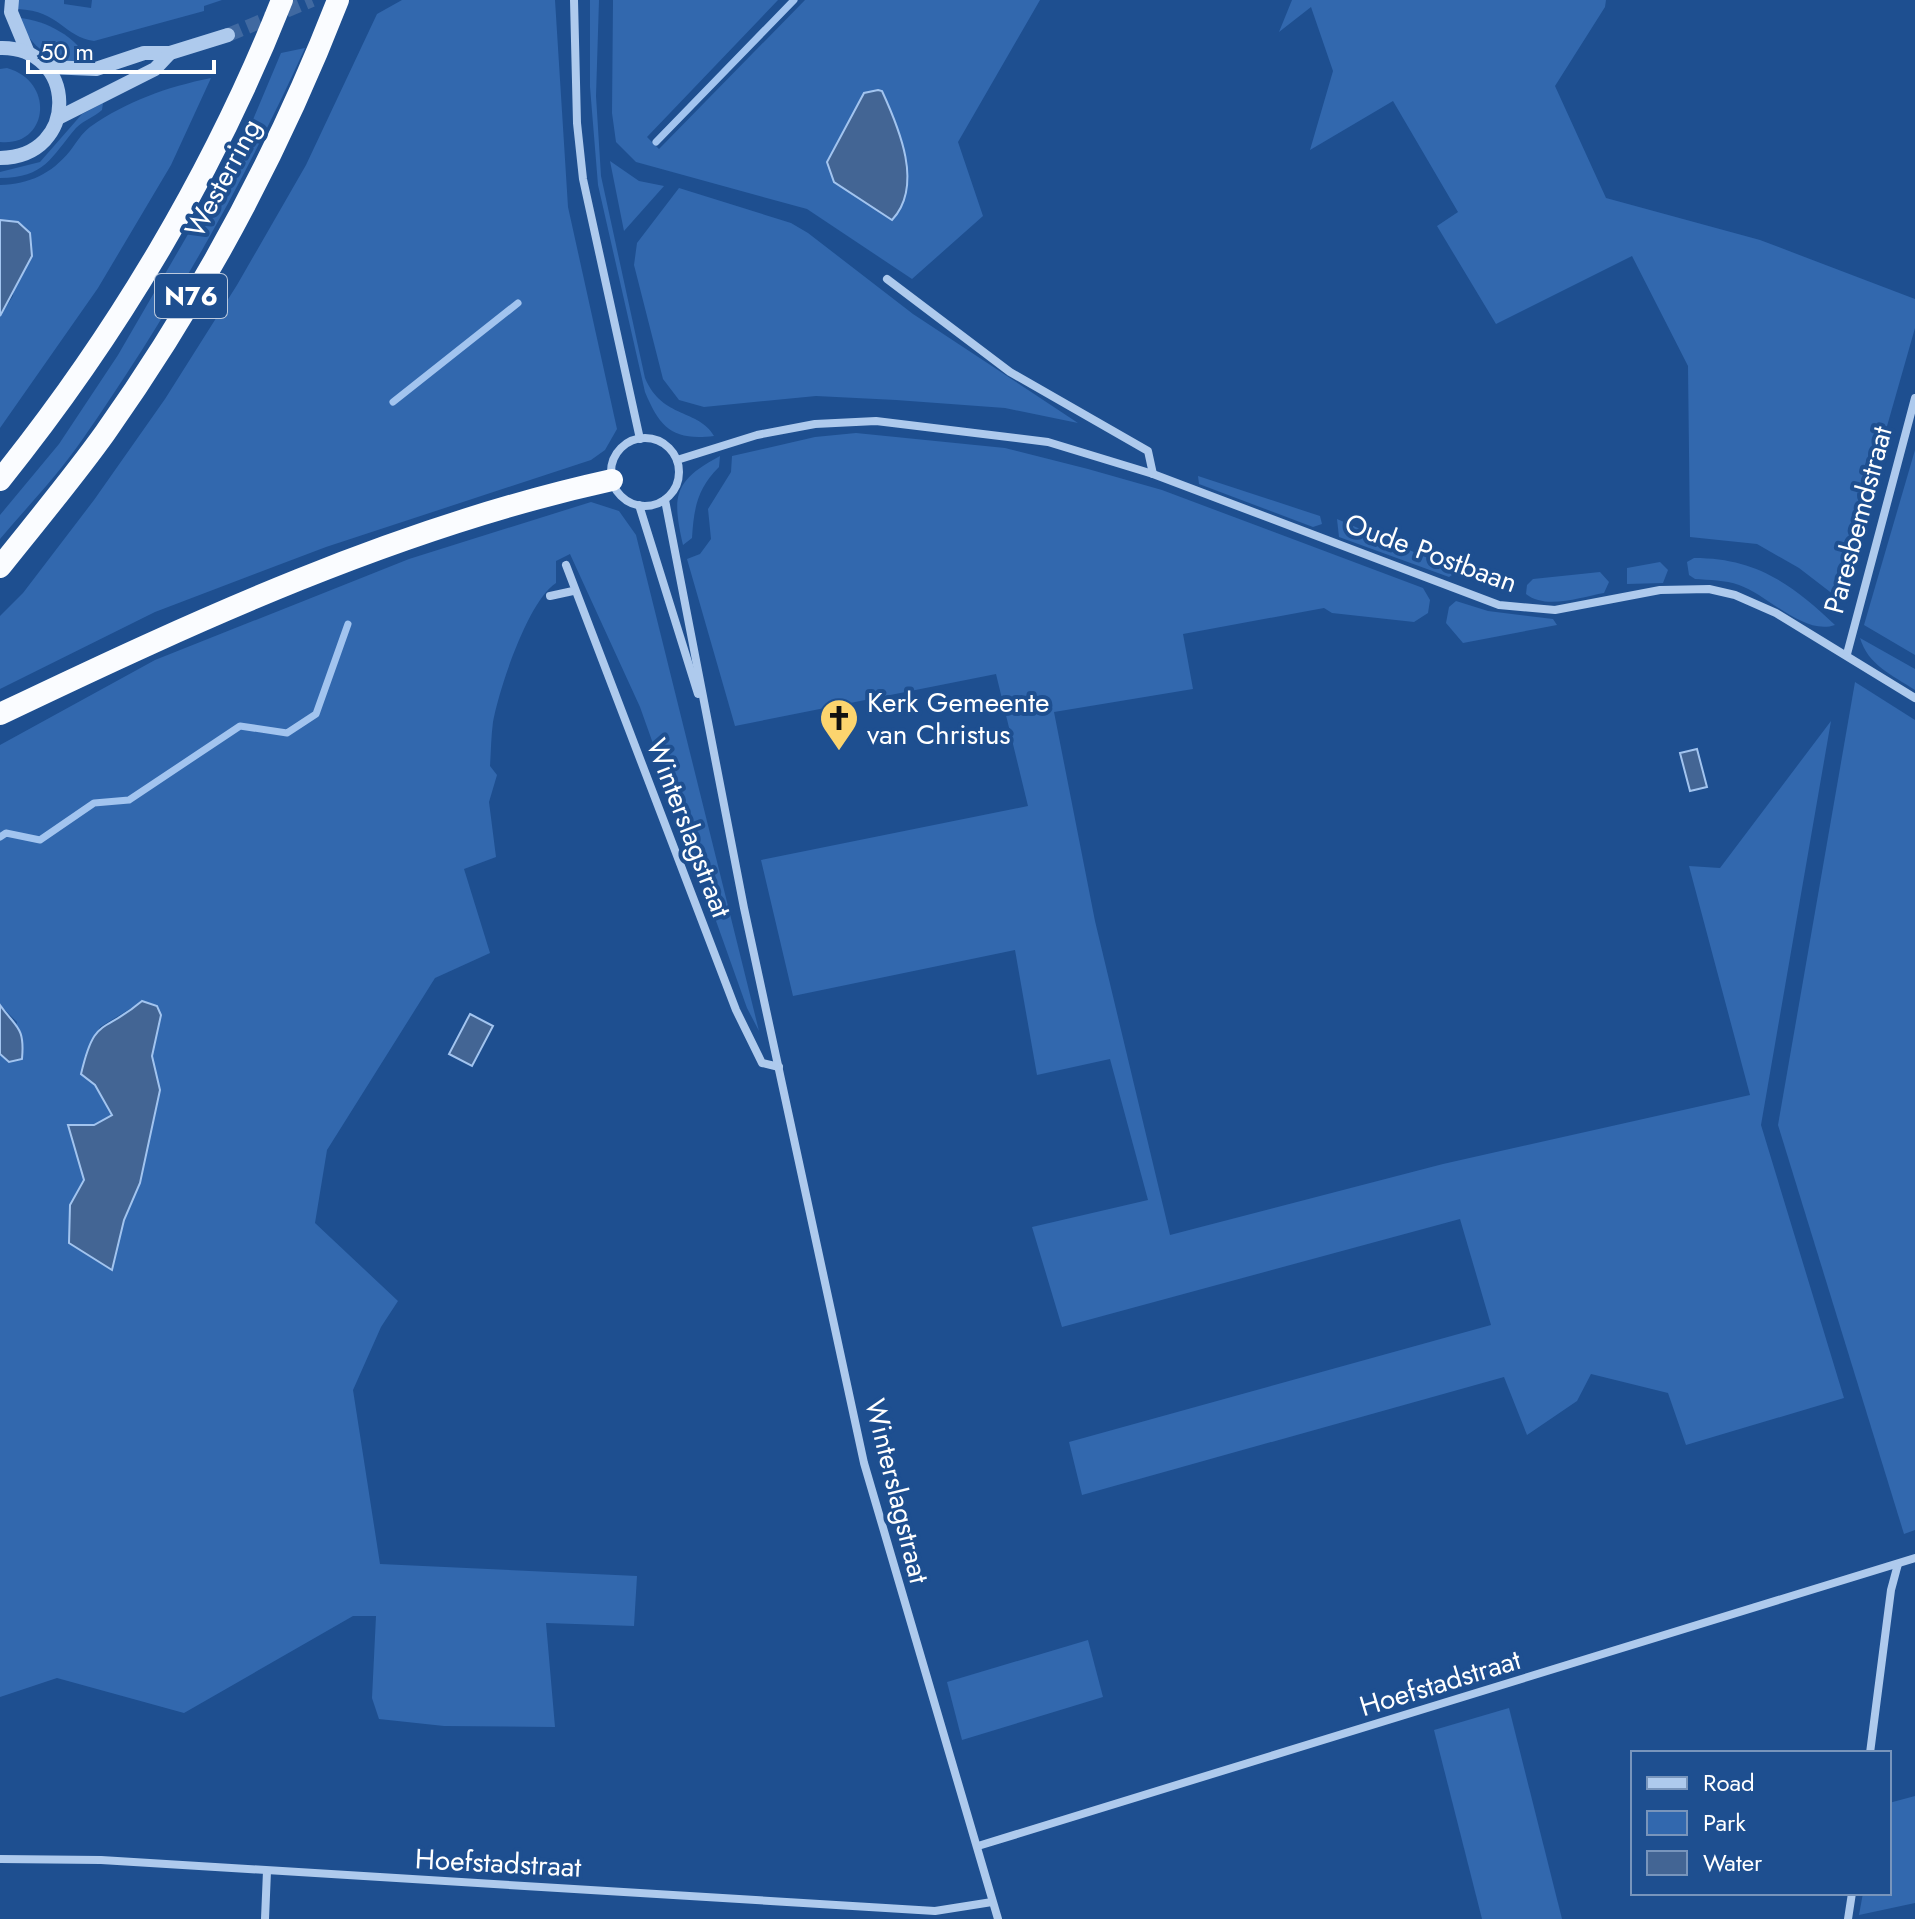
<svg xmlns="http://www.w3.org/2000/svg" width="1915" height="1919" viewBox="0 0 1915 1919" font-family="Jost,sans-serif">
	<style>
		.green { fill: #3268ae; fill-rule: evenodd }
		.water { fill: #436594; stroke: #a2c4ef; stroke-width: 2 }
		.lines { fill: none; stroke-linecap: round; stroke-linejoin: round }
		.stream { stroke: #a2c4ef; stroke-width: 7 }
		.tertiary-tunnel { stroke: #4069a1; stroke-width: 14; stroke-dasharray: 14 7; stroke-linecap: butt }
		.minor { stroke: #aecaed; stroke-width: 8 }
		.tertiary { stroke: #aecaed; stroke-width: 14 }
		.trunk { stroke: #fafcff; stroke-width: 22 }
		.labels { text-anchor: middle; dominant-baseline: central; stroke-width: 8; stroke-linejoin: round; paint-order: stroke }
		.shield { fill: #1e4f90; stroke: #bccade; stroke-width: 2 }
		.shield-label { font-size: 26px; font-weight: bold; fill: #fff }
		.street-label { font-size: 28px; fill: #fff; stroke: #1e4f90 }
		.poi-label { font-size: 28px; fill: #fff; stroke: #1e4f90; text-anchor: start }
	</style>
	<rect width="100%" height="100%" fill="#1e4f90"/>
	<!-- green -->
	<g class="green">
		<path d="M 17,0 L 64,0 L 64,4 L 91,8 L 92,0 L 222,0 L 204,6 L 204,11 L 94,41 C 64,37 60,11 18,9 Z"/>
		<path d="M 402,0 L 555,0 L 568,207 L 617,429 L 605,450 L 591,460 L 326,547 L 155,612 L 0,689 L 0,616 L 23,593 L 94,500 L 165,399 L 237,285 L 306,165 L 377,14 Z"/>
		<path d="M 590,0 L 599,0 L 596,96 L 601,176 L 645,378 C 662,419 699,409 714,436 C 673,441 660,428 645,392 L 598,185 L 590,87 Z"/>
		<path d="M 613,0 L 778,0 L 647,137 L 659,149 L 805,0 L 1040,0 L 958,142 L 983,216 L 912,279 L 807,209 L 636,162 L 616,142 L 612,113 Z"/>
		<path d="M 1292,0 L 1606,0 L 1605,7 L 1555,86 L 1606,198 L 1760,240 L 1915,299 L 1915,328 L 1838,598 L 1799,568 L 1757,544 L 1690,537 L 1688,366 L 1632,256 L 1496,324 L 1437,226 L 1458,212 L 1393,101 L 1310,150 L 1333,71 L 1311,7 L 1279,32 Z"/>
		<path d="M 19,18 C 46,20 77,37 89,62 C 56,64 30,50 19,18 Z"/>
		<path d="M 305,48 C 243,185 168,317 82,440 C 58,475 27,507 0,539 L 0,515 L 59,444 L 118,355 L 249,129 L 281,53 Z"/>
		<path d="M 7,68 C 56,82 48,147 0,142 L 0,69 Z"/>
		<path d="M 211,78 L 171,165 L 98,288 L 0,428 L 0,316 L 13,296 L 18,222 L 0,220 L 0,185 C 30,184 51,174 70,151 C 76,143 82,133 90,127 C 127,101 167,87 211,78 Z"/>
		<path d="M 103,103 L 102,110 C 94,117 84,120 76,128 C 51,157 45,178 0,178 L 0,172 L 40,162 L 82,114 Z"/>
		<path d="M 610,161 L 639,181 L 664,186 L 624,231 Z"/>
		<path d="M 679,188 L 791,223 L 808,233 L 913,314 L 1078,423 L 1005,408 L 896,400 L 816,396 L 704,407 L 679,400 L 663,379 L 634,265 L 637,243 Z"/>
		<path d="M 856,433 L 1005,448 L 1088,469 L 1162,490 L 1423,588 L 1430,600 L 1428,613 L 1414,622 L 1332,613 L 1324,608 L 1183,634 L 1193,689 L 1054,712 L 1095,921 L 1170,1235 L 1443,1164 L 1750,1095 L 1689,866 L 1720,868 L 1831,721 L 1761,1125 L 1844,1398 L 1686,1445 L 1668,1393 L 1591,1374 L 1577,1401 L 1527,1435 L 1504,1377 L 1082,1495 L 1069,1442 L 1491,1325 L 1460,1219 L 1062,1327 L 1032,1227 L 1148,1200 L 1110,1059 L 1037,1075 L 1015,950 L 793,996 L 761,860 L 1028,806 L 996,674 L 735,726 L 687,559 L 700,554 L 711,539 L 708,509 L 731,472 L 732,456 L 815,437 Z"/>
		<path d="M 1915,450 L 1915,655 L 1864,625 Z"/>
		<path d="M 720,456 L 719,467 C 697,489 694,508 692,538 L 683,545 C 672,496 673,481 720,456 Z"/>
		<path d="M 1198,476 L 1320,516 L 1322,524 L 1313,527 L 1199,484 Z"/>
		<path d="M 591,502 L 619,511 L 636,535 L 759,1031 L 747,1008 L 640,707 L 570,554 L 556,561 L 556,583 C 528,601 499,689 493,722 C 491,737 491,752 490,766 L 497,775 L 489,802 L 496,857 L 464,869 L 490,953 L 435,978 L 327,1150 L 315,1223 L 398,1301 L 381,1327 L 353,1390 L 380,1564 L 637,1576 L 634,1626 L 546,1623 L 555,1727 L 444,1726 L 379,1719 L 372,1698 L 376,1616 L 353,1616 L 184,1713 L 57,1678 L 0,1697 L 0,1054 L 9,1062 L 17,1022 L 0,1005 L 0,745 L 155,660 L 409,559 ZM 143,1001 L 157,1006 L 161,1015 L 152,1056 L 160,1090 L 140,1183 L 124,1220 L 112,1270 L 69,1243 L 70,1205 L 84,1180 L 94,1125 L 112,1115 L 95,1085 L 81,1074 L 100,1027 Z"/>
		<path d="M 1337,519 L 1458,571 L 1449,577 L 1339,537 Z"/>
		<path d="M 1694,558 C 1756,558 1792,584 1835,625 C 1804,636 1768,595 1739,585 C 1725,580 1709,580 1695,579 L 1689,575 L 1687,562 Z"/>
		<path d="M 1660,562 L 1668,570 L 1663,583 L 1627,584 L 1627,568 Z"/>
		<path d="M 1600,572 L 1609,582 L 1604,593 C 1581,597 1546,610 1526,594 L 1527,585 L 1533,579 Z"/>
		<path d="M 1456,601 L 1488,611 L 1553,619 L 1557,625 L 1463,643 L 1446,623 L 1449,607 Z"/>
		<path d="M 1860,638 L 1915,669 L 1915,690 C 1892,675 1868,665 1860,638 Z"/>
		<path d="M 1855,682 L 1915,720 L 1915,1530 L 1904,1534 L 1778,1125 Z"/>
		<path d="M 1088,1640 L 1103,1697 L 962,1740 L 947,1682 Z"/>
		<path d="M 1509,1708 L 1562,1919 L 1482,1919 L 1434,1730 Z"/>
		<path d="M 1915,1796 L 1915,1903 L 1859,1915 L 1863,1893 L 1889,1893 L 1889,1803 Z"/>
	</g>
	<!-- water -->
	<g class="water">
		<path d="M 878,90 L 882,91 C 899,128 924,186 892,220 L 834,182 L 827,162 L 864,93 Z"/>
		<path d="M 0,220 L 18,222 L 30,233 L 32,256 L 0,316 Z"/>
		<path d="M 1697,749 L 1707,787 L 1690,791 L 1680,753 Z"/>
		<path d="M 142,1001 L 157,1006 L 161,1015 L 152,1056 L 160,1090 L 140,1183 L 124,1220 L 112,1270 L 69,1243 L 70,1205 L 84,1180 L 68,1125 L 94,1125 L 112,1115 L 95,1085 L 81,1074 C 95,1015 102,1035 142,1001 Z"/>
		<path d="M 0,1005 C 16,1028 25,1026 22,1059 L 9,1062 L 0,1054 Z"/>
		<path d="M 470,1014 L 493,1026 L 472,1066 L 449,1054 Z"/>
	</g>
	<g class="lines">
		<!-- stream -->
		<g class="stream">
			<path d="M 656,142 L 794,0"/>
			<path d="M 393,402 L 518,303"/>
			<path d="M 0,837 L 6,833 L 40,840 L 94,803 L 129,800 L 240,726 L 287,733 L 316,714 L 348,624"/>
		</g>
		<!-- tertiary-tunnel -->
		<path class="tertiary-tunnel" d="M 228,35 L 312,0"/>
		<!-- minor -->
		<g class="minor">
			<path d="M 574,0 L 577,123 L 583,179 L 640,439"/>
			<path d="M 887,279 L 1010,372 L 1148,451 L 1153,474"/>
			<circle cx="645" cy="472" r="34"/>
			<path d="M 677,460 L 757,435 L 815,424 L 876,421 L 1048,442 L 1153,474 L 1499,605 L 1555,610 L 1660,590 L 1709,589 L 1735,595 L 1776,613 L 1915,698"/>
			<path d="M 665,500 L 744,908 L 864,1463 L 998,1919"/>
			<path d="M 639,505 L 698,694"/>
			<path d="M 566,565 L 736,1010 L 762,1063 L 779,1067"/>
			<path d="M 550,596 L 573,591"/>
			<path d="M 1847,654 L 1915,398"/>
			<path d="M 1870,1753 L 1891,1590 L 1898,1564"/>
			<path d="M 978,1846 L 1915,1558"/>
			<path d="M 0,1859 L 101,1860 L 935,1911 L 992,1902"/>
			<path d="M 265,1919 L 267,1871"/>
			<path d="M 1848,1919 L 1852,1893"/>
		</g>
		<!-- tertiary -->
		<g class="tertiary">
			<path d="M 12,0 L 11,12 L 28,53"/>
			<path d="M 0,48 C 77,46 81,157 0,158"/>
			<path d="M 47,67 L 96,69 L 144,53 L 170,53 L 228,35"/>
			<path d="M 58,118 L 155,69 L 170,53"/>
		</g>
		<!-- trunk -->
		<g class="trunk">
			<path d="M 0,480 C 116,336 214,172 282,0"/>
			<path d="M 0,567 C 35,523 72,479 105,433 C 199,300 279,152 338,0"/>
			<path d="M 0,714 C 197,620 398,527 612,480"/>
		</g>
	</g>
	<!-- icons -->
	<defs>
		<symbol id="church-pin" viewBox="-11 -11 22 30"><path d="M0 17L-7.5 6A9.5 9.5 0 1 1 7.5 6Z" fill="#fcd46e" stroke="#1e4f90"/><path d="M-1.2-6h2.4v3.5h3.3v2.4h-3.3V6h-2.4V-.1h-3.3v-2.4h3.3Z" fill="#111"/></symbol>
	</defs>
	<g fill-rule="evenodd">
		<use href="#church-pin" x="817" y="696" width="44" height="60"/>
	</g>
	<g class="labels">
		<!-- shield labels -->
		<rect class="shield" x="155" y="274" width="72" height="44" rx="6"/>
		<g class="shield-label">
			<text x="191" y="296">N76</text>
		</g>
		<!-- street labels -->
		<g class="street-label">
			<text transform="translate(223 178) rotate(-62)">Westerring</text>
			<text transform="translate(1858 520) rotate(-75)">Paresbemdstraat</text>
			<text transform="translate(1431 553) rotate(20)">Oude Postbaan</text>
			<text transform="translate(689 828) rotate(69)">Winterslagstraat</text>
			<text transform="translate(897 1491) rotate(76)">Winterslagstraat</text>
			<text transform="translate(1440 1683) rotate(-17)">Hoefstadstraat</text>
			<text transform="translate(498 1863) rotate(3)">Hoefstadstraat</text>
		</g>
		<!-- poi labels -->
		<g class="poi-label">
			<text x="867" y="702">Kerk Gemeente<tspan x="867" dy="32">van Christus</tspan></text>
		</g>
	</g>
	<!-- legend -->
	<rect x="1631" y="1751" width="260" height="144" fill="#1e4f90" stroke="#7895bc" stroke-width="2"/>
	<rect x="1647" y="1777" width="40" height="12" fill="#aecaed" stroke="#7895bc" stroke-width="2"/>
	<text x="1703" y="1791" font-size="24" fill="#ffffff">Road</text>
	<rect x="1647" y="1811" width="40" height="24" fill="#3268ae" stroke="#7895bc" stroke-width="2"/>
	<text x="1703" y="1831" font-size="24" fill="#ffffff">Park</text>
	<rect x="1647" y="1851" width="40" height="24" fill="#436594" stroke="#7895bc" stroke-width="2"/>
	<text x="1703" y="1871" font-size="24" fill="#ffffff">Water</text>
	<!-- scale -->
	<path d="M28 60v12h186v-12" fill="none" stroke="#ffffff" stroke-width="4"/>
	<text x="40" y="60" font-size="24" fill="#ffffff" stroke="#1e4f90" stroke-width="6" paint-order="stroke">50 m</text>
</svg>
